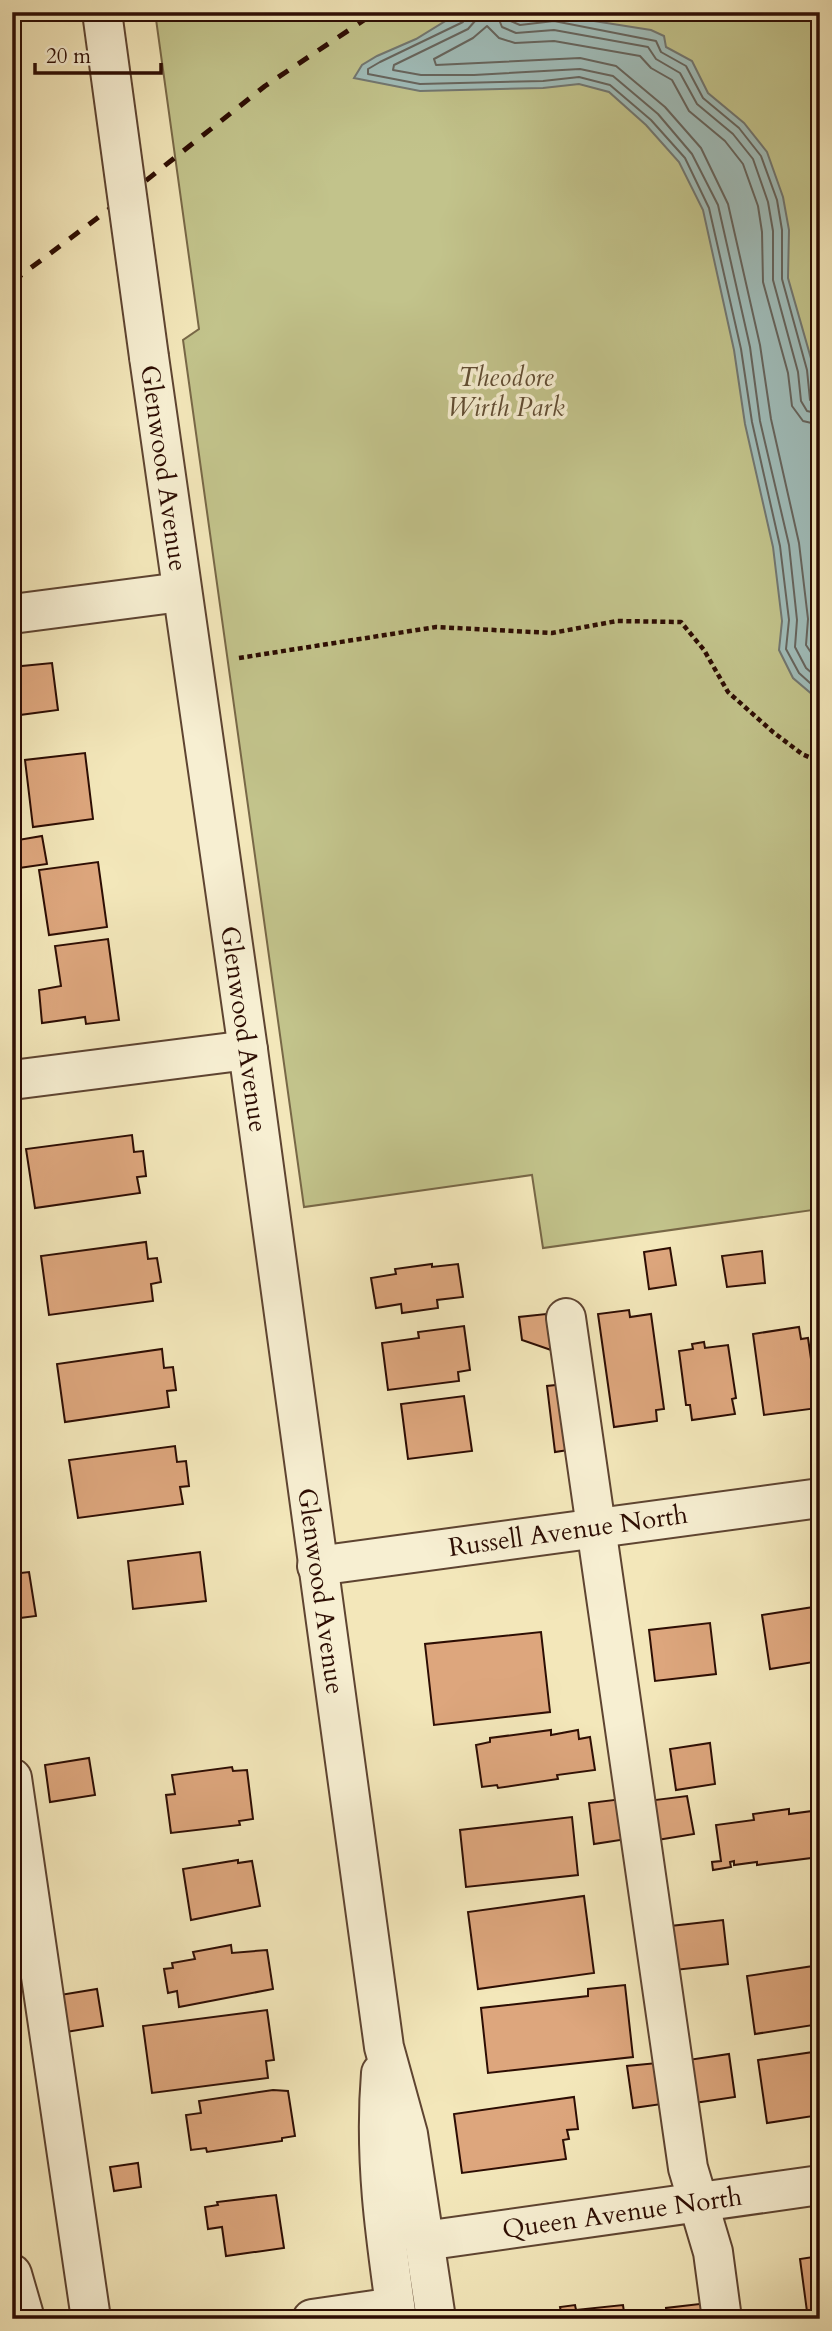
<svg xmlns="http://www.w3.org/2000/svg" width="832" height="2331" viewBox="0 0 832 2331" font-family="Cardo,serif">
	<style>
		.green { fill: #c2c38b; stroke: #786847; stroke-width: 2 }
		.water { fill: #a0bdba; stroke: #727771; stroke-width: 2 }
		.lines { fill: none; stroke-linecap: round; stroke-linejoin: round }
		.shore { stroke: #66655e; stroke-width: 2 }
		.building { fill: #dda67d; stroke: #2d0d03; stroke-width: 2 }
		.minor-casing { stroke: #5e4431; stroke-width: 42 }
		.path { stroke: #2d0d03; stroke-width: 4.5; stroke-dasharray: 5 3.5; stroke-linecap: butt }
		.minor { stroke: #f7efd2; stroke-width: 38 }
		.rail { stroke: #2d0d03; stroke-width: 5; stroke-dasharray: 12 12; stroke-linecap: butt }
		.minor-bridge-casing { stroke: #5e4431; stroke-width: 42; stroke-linecap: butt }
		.minor-bridge { stroke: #f7efd2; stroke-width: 38 }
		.labels { text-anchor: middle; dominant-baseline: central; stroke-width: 7; stroke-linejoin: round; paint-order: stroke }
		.park-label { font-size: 26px; font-style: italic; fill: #614d33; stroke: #f7efd2 }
		.street-label { font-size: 26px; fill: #2d0d03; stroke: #f7efd2 }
	</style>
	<rect width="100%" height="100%" fill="#f3e7ba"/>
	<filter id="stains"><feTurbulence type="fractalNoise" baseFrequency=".00286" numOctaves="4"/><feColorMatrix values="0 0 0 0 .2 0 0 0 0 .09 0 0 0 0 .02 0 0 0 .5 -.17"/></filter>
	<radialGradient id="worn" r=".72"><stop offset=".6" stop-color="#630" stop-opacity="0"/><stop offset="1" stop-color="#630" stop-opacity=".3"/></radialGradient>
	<!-- green -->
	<path class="green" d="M 155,12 L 820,12 L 820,1209 L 543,1248 L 532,1175 L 304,1207 L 183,340 L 199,329 Z"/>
	<!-- water -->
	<path class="water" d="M 476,12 L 503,12 L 519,18 L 556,15 L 651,30 L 664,36 L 666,47 L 692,61 L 708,93 L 744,123 L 767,152 L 783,197 L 789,230 L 788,278 L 814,369 L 820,426 L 820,701 L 793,678 L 779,650 L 782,621 L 773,547 L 745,424 L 734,350 L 703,210 L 679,162 L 646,125 L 609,92 L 579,84 L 543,88 L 420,91 L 354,78 L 362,65 L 377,56 L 416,39 L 452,17 Z"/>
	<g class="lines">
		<!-- shore -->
		<g class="shore">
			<path d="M 467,12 L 463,22 L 380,62 L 368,69 L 368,74 L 420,84 L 543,81 L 579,77 L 610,85 L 651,120 L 685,158 L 709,208 L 741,349 L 752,422 L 780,546 L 789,620 L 786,649 L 799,673 L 820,692"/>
			<path d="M 476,12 L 475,21 L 468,29 L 394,65 L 393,70 L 421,75 L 474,75 L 580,69 L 613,76 L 658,114 L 692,154 L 718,205 L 750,347 L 760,421 L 789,545 L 797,620 L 795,647 L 806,668 L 820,680"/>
			<path d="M 496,12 L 502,27 L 516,33 L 554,30 L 648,47 L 656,59 L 680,73 L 697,104 L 733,134 L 753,159 L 768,202 L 773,231 L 773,280 L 798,372 L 801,401 L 807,411 L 820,414"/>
			<path d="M 505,12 L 508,20 L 520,25 L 554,21 L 656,41 L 661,52 L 686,66 L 703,98 L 739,128 L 761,156 L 777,200 L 782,230 L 782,279 L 807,370 L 810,400 L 820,405"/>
			<path d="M 820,425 L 803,421 L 792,406 L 788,373 L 763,282 L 762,232 L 758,206 L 743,164 L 725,141 L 689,111 L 672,80 L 651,68 L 640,56 L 554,41 L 515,43 L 499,38 L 487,26 L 473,38 L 434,59 L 436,65 L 580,58 L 616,66 L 665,107 L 701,148 L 728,204 L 760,345 L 771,419 L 799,543 L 808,619 L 806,645 L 820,666"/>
		</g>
	</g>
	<!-- building -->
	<g class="building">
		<path d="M 52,663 L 58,710 L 12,716 L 12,667 Z"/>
		<path d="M 85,753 L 93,819 L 33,827 L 25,760 Z"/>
		<path d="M 42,836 L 47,864 L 12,869 L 12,841 Z"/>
		<path d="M 98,862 L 107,927 L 49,935 L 39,870 Z"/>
		<path d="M 108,939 L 119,1020 L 86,1024 L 85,1017 L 42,1023 L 39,990 L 61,986 L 55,946 Z"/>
		<path d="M 132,1135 L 134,1152 L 143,1151 L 146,1176 L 137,1177 L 140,1193 L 35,1208 L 26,1149 Z"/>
		<path d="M 146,1242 L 148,1259 L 157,1258 L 161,1282 L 151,1284 L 153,1301 L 49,1315 L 41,1256 Z"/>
		<path d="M 670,1248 L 676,1285 L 649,1289 L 644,1252 Z"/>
		<path d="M 762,1251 L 765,1283 L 727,1287 L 722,1256 Z"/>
		<path d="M 432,1264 L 432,1267 L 458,1264 L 463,1297 L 437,1300 L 438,1308 L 402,1313 L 401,1304 L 376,1308 L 371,1278 L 396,1274 L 395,1269 Z"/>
		<path d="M 629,1310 L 630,1317 L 651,1314 L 664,1409 L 656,1410 L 657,1421 L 614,1427 L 598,1314 Z"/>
		<path d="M 546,1314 L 551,1350 L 522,1340 L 519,1317 Z"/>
		<path d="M 464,1326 L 470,1370 L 458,1372 L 459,1381 L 388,1390 L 382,1343 L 419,1338 L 418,1332 Z"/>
		<path d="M 799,1327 L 801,1339 L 808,1338 L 818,1408 L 764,1415 L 753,1334 Z"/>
		<path d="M 704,1342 L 705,1348 L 728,1345 L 736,1398 L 732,1399 L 735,1414 L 692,1420 L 690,1405 L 686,1405 L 679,1351 L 693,1349 L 692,1344 Z"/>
		<path d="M 162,1349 L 164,1368 L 173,1367 L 176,1390 L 167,1391 L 169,1407 L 65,1422 L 57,1364 Z"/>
		<path d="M 565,1384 L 575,1449 L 555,1452 L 547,1386 Z"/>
		<path d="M 464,1396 L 472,1451 L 408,1459 L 401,1404 Z"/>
		<path d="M 175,1446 L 177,1462 L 186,1461 L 189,1486 L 180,1487 L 183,1504 L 78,1518 L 69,1460 Z"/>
		<path d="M 200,1552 L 206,1601 L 133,1609 L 128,1561 Z"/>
		<path d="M 29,1572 L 36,1616 L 12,1619 L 12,1574 Z"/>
		<path d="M 820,1606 L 820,1661 L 770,1669 L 762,1615 Z"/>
		<path d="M 710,1623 L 716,1674 L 655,1681 L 649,1630 Z"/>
		<path d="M 541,1632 L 550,1712 L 434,1725 L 425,1644 Z"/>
		<path d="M 551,1730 L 551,1735 L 578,1730 L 579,1739 L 590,1737 L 595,1770 L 557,1775 L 558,1779 L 498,1788 L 497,1785 L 482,1787 L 476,1745 L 490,1742 L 490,1738 Z"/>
		<path d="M 710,1743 L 715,1784 L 676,1790 L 670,1749 Z"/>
		<path d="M 89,1758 L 95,1795 L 50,1802 L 45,1765 Z"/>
		<path d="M 232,1767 L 233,1771 L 247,1770 L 253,1819 L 239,1821 L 240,1825 L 171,1833 L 166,1795 L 175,1794 L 172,1775 Z"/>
		<path d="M 687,1796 L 694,1834 L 651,1841 L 647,1801 Z"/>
		<path d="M 622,1799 L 627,1839 L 594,1844 L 589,1803 Z"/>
		<path d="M 789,1809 L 789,1814 L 820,1810 L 819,1857 L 757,1865 L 757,1862 L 734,1865 L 734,1861 L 730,1862 L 731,1867 L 713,1870 L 712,1862 L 721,1861 L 716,1825 L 754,1820 L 753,1814 Z"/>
		<path d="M 572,1817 L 578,1875 L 466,1887 L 460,1830 Z"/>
		<path d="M 238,1860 L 238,1863 L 252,1861 L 260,1906 L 191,1920 L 183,1869 Z"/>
		<path d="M 584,1896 L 594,1973 L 478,1989 L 468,1912 Z"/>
		<path d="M 723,1920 L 728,1964 L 666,1971 L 662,1927 Z"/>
		<path d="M 231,1945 L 232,1953 L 267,1950 L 273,1989 L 179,2007 L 177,1991 L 168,1993 L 164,1969 L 173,1968 L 172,1963 L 195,1959 L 193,1952 Z"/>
		<path d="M 820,1965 L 820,2024 L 755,2034 L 747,1976 Z"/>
		<path d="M 625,1985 L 633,2057 L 488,2073 L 481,2008 L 588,1996 L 588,1989 Z"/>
		<path d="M 97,1989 L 103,2026 L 60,2033 L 54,1996 Z"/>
		<path d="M 267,2010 L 274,2060 L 266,2061 L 268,2078 L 152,2093 L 143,2026 Z"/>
		<path d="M 820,2051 L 820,2115 L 767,2123 L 758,2060 Z"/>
		<path d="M 729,2054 L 735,2097 L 694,2103 L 688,2060 Z"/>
		<path d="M 657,2063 L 662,2104 L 633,2108 L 627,2066 Z"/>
		<path d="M 273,2090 L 288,2091 L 295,2136 L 282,2138 L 282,2141 L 207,2152 L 206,2148 L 191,2150 L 186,2115 L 201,2113 L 199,2101 Z"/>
		<path d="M 574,2097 L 578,2129 L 567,2130 L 569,2139 L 563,2140 L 566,2159 L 462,2173 L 454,2114 Z"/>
		<path d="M 138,2163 L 141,2187 L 114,2191 L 110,2167 Z"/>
		<path d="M 276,2195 L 284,2248 L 226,2256 L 222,2227 L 208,2229 L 205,2207 L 218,2205 L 217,2202 Z"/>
		<path d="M 820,2256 L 820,2318 L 808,2319 L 800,2259 Z"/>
		<path d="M 708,2303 L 710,2319 L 667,2319 L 666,2308 Z"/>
		<path d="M 575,2305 L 576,2310 L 623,2305 L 625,2319 L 525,2319 L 525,2316 L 561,2312 L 560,2307 Z"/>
	</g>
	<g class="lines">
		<defs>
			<g id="minor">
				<path d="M 149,357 L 248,1050 L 384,2047 L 408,2134 L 436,2319"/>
				<path d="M 12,614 L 181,592"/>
				<path d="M 12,1080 L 248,1050"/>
				<path d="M 566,1318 L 688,2168 L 713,2252 L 722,2319"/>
				<path d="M 317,1566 L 820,1498"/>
				<path d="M 12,1778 L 91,2319"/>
				<path d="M 381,2073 C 374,2158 385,2235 397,2319"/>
				<path d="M 424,2241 L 820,2185"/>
				<path d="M 12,2274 L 25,2319"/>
				<path d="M 312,2319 L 395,2307"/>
			</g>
		</defs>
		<!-- minor casing -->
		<use href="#minor" class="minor-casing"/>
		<!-- path -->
		<g class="path">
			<path d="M 12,18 L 24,12"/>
			<path d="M 239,658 L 436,627 L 552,633 L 617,621 L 681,622 L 704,650 L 728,692 L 773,732 L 802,754 L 820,762"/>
		</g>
		<!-- minor -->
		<use href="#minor" class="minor"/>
		<!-- rail -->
		<path class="rail" d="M 12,282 L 124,198 L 265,86 L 376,12"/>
		<defs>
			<path id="minor-bridge" d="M 102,12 L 149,357"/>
		</defs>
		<!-- minor-bridge casing -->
		<use href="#minor-bridge" class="minor-bridge-casing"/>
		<!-- minor-bridge -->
		<use href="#minor-bridge" class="minor-bridge"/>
	</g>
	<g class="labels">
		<!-- park labels -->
		<g class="park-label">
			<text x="506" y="377">Theodore<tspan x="506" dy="30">Wirth Park</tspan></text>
		</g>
		<!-- street labels -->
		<g class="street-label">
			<text transform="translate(164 468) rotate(82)">Glenwood Avenue</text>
			<text transform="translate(244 1029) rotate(82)">Glenwood Avenue</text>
			<text transform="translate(568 1531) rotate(-8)">Russell Avenue North</text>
			<text transform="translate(321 1591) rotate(82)">Glenwood Avenue</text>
			<text transform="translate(622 2213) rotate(-8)">Queen Avenue North</text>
		</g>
	</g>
	<!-- margin -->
	<rect width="832" height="2331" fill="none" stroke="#f3e7ba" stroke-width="42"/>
	<rect x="14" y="14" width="804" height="2303" fill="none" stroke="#2d0d03" stroke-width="3.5"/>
	<rect x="21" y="21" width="790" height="2289" fill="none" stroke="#2d0d03" stroke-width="2"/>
	<!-- scale -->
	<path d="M35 63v10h126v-10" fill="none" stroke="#2d0d03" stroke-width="3.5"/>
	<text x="46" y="63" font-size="21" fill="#2d0d03" stroke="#f7efd2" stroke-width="5" paint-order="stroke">20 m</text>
	<rect width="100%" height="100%" filter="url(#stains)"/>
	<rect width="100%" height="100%" fill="url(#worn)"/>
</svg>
